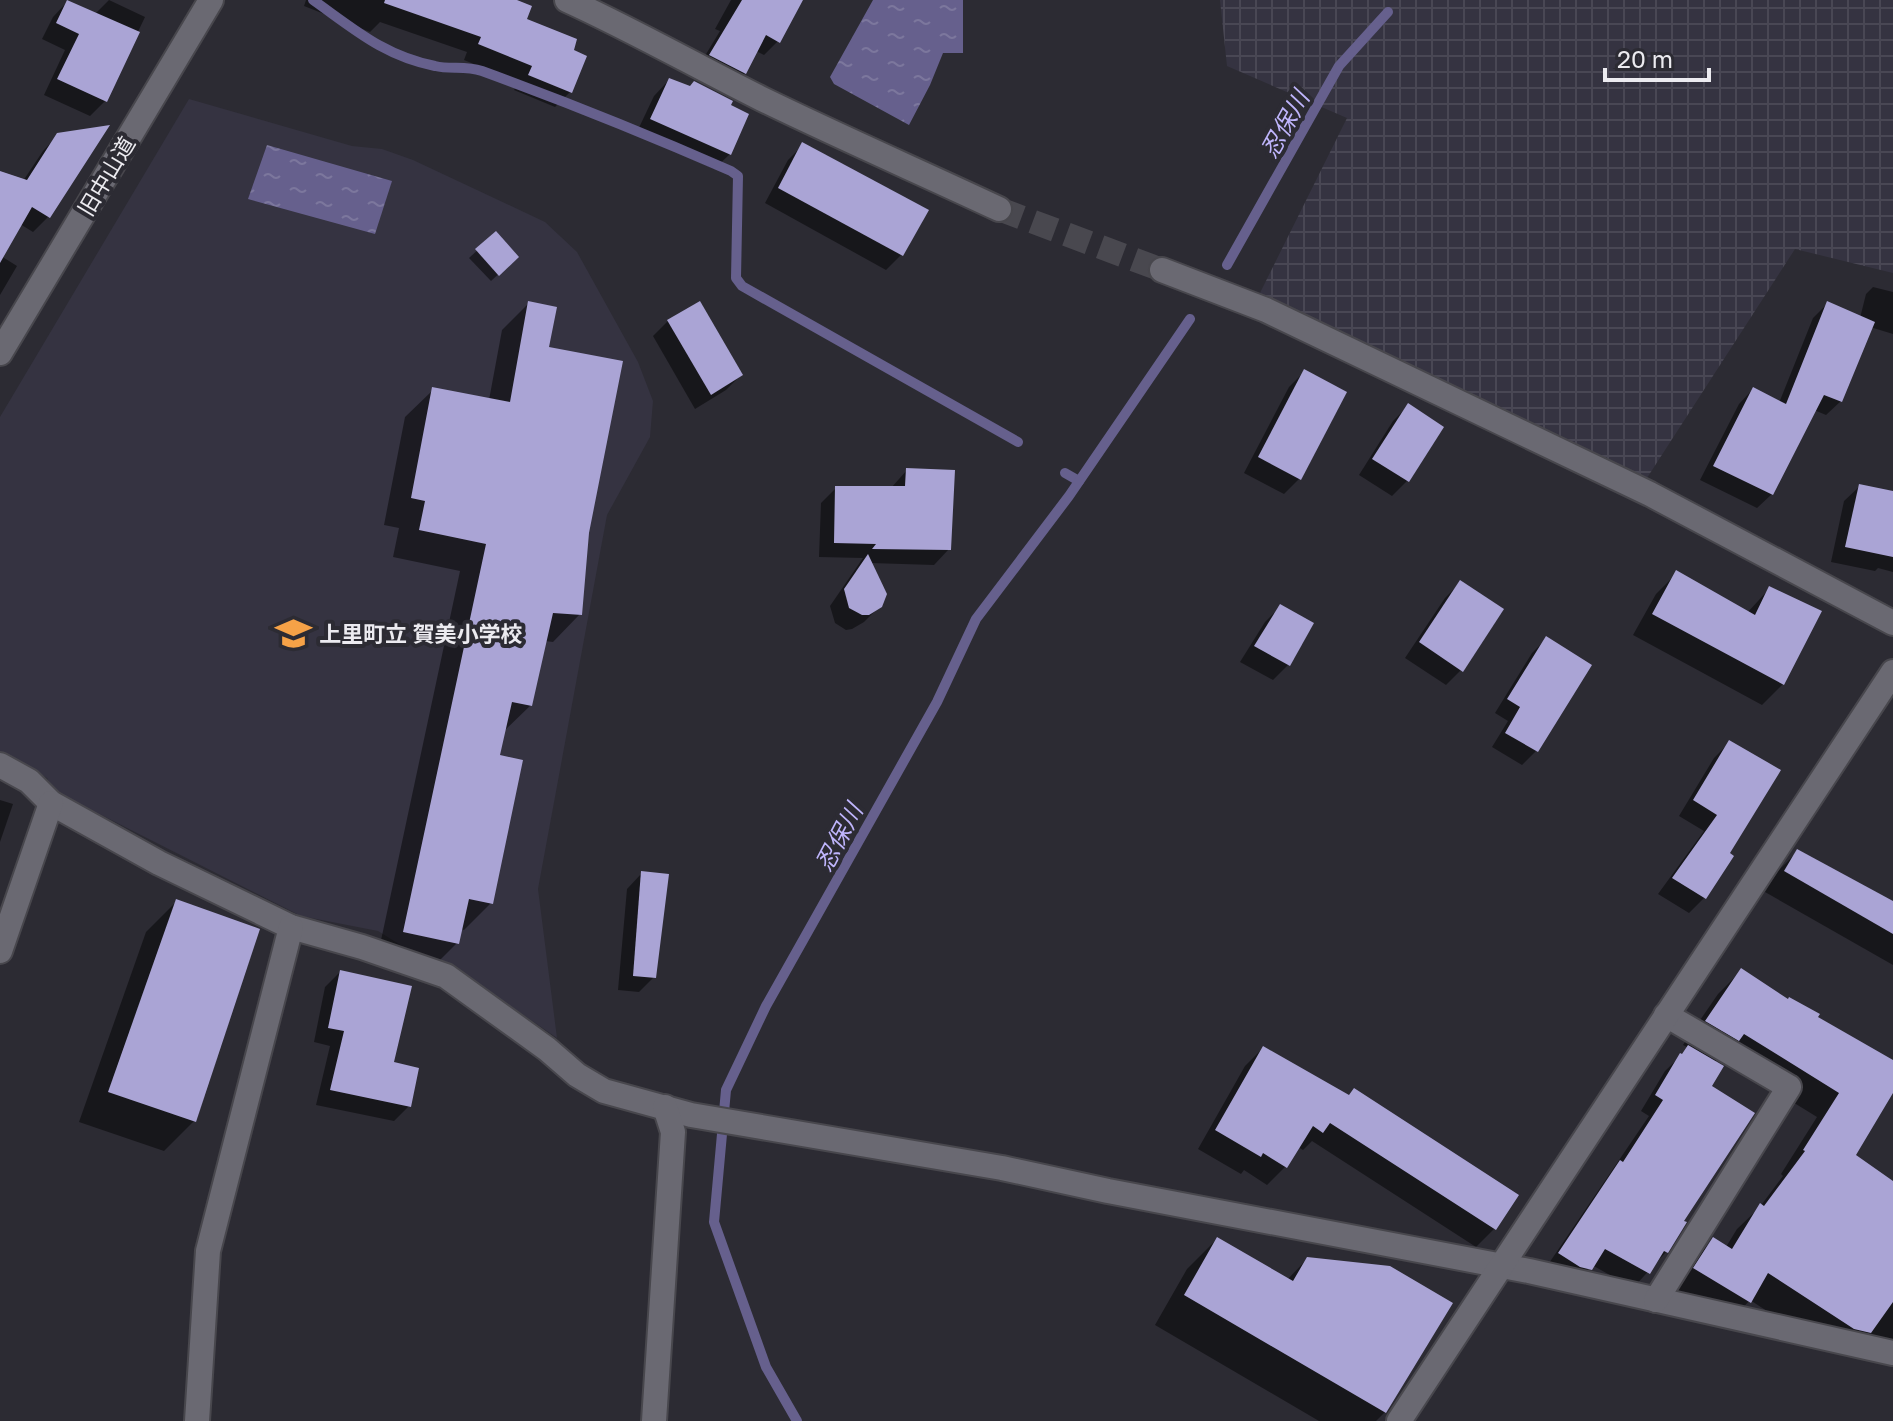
<svg xmlns="http://www.w3.org/2000/svg" width="1893" height="1421" viewBox="0 0 1893 1421" font-family="'Golos Text','Noto Sans JP',sans-serif">
	<style>
		.built { fill: #353341 }
		.industrial { fill: url(#industrial-grid) }
		.water { fill: url(#water-ripples) }
		.shadow { fill: #0007 }
		.lines { fill: none; stroke-linecap: round; stroke-linejoin: round }
		.stream { stroke: #66608d; stroke-width: 10 }
		.building { fill: #aaa4d5 }
		.street-tunnel { stroke: #49484f; stroke-width: 24; stroke-dasharray: 24 12; stroke-linecap: butt }
		.street-casing { stroke: #48474d; stroke-width: 28 }
		.secondary-casing { stroke: #48474d; stroke-width: 28 }
		.street { stroke: #6a6972; stroke-width: 24 }
		.secondary { stroke: #6a6972; stroke-width: 24 }
		.labels { text-anchor: middle; dominant-baseline: central; stroke-width: 8; stroke-linejoin: round; paint-order: stroke }
		.street-label { font-size: 22px; fill: #ecebf0; stroke: #2c2b33 }
		.poi-label { font-size: 22px; font-weight: bold; fill: #ecebf0; stroke: #2c2b33; text-anchor: start }
		.water-label { font-size: 24px; font-style: italic; fill: #bfb5fc; stroke: #2c2b33 }
	</style>
	<defs>
		<pattern id="industrial-grid" width="8" height="8" patternUnits="userSpaceOnUse" patternTransform="scale(2)"><rect width="8" height="8" fill="#353341"/><path d="M0 4h8M4 0v8" fill="none" stroke="#494754"/></pattern>
		<pattern id="water-ripples" width="26" height="14" patternUnits="userSpaceOnUse" patternTransform="scale(2)"><rect width="26" height="14" fill="#66608d"/><path d="M2 4q2-2 4 0t4 0M15 11q2-2 4 0t4 0" fill="none" stroke="#7c779d"/></pattern>
	</defs>
	<rect width="100%" height="100%" fill="#2c2b33"/>
	<!-- built -->
	<path class="built" d="M 189,99 L 352,146 L 382,149 L 413,160 L 545,222 L 577,252 L 638,362 L 653,401 L 650,437 L 607,515 L 538,889 L 557,1038 L 452,966 L 415,954 L 378,931 L 301,916 L 54,791 L 47,778 L 0,752 L 0,417 Z"/>
	<!-- industrial -->
	<path class="industrial" d="M 1220,0 L 1893,0 L 1893,273 L 1795,249 L 1645,481 L 1259,295 L 1347,118 L 1227,66 Z"/>
	<!-- water -->
	<g class="water">
		<path d="M 873,0 L 963,0 L 963,53 L 943,53 L 930,85 L 909,125 L 834,84 L 830,77 Z"/>
		<path d="M 267,145 L 392,181 L 375,234 L 248,199 Z"/>
	</g>
	<!-- shadow -->
	<g class="shadow">
		<path d="M 109,0 L 145,17 L 105,101 L 90,116 L 44,95 L 65,50 L 42,39 L 53,17 L 68,1 L 95,14 Z"/>
		<path d="M 306,0 L 512,0 L 570,92 L 555,107 L 514,90 L 518,82 L 464,60 L 467,52 L 380,22 L 370,32 L 304,6 Z"/>
		<path d="M 731,0 L 801,0 L 778,41 L 764,55 L 756,51 L 745,73 L 731,87 L 697,69 L 720,31 L 715,29 Z"/>
		<path d="M 669,80 L 730,154 L 714,169 L 636,134 L 654,96 Z"/>
		<path d="M 106,127 L 48,217 L 33,232 L 20,224 L 1,256 L 17,266 L 0,295 L 0,173 L 23,181 L 43,151 L 58,135 Z"/>
		<path d="M 803,145 L 901,255 L 886,270 L 765,203 L 788,160 Z"/>
		<path d="M 496,233 L 517,257 L 491,281 L 469,258 Z"/>
		<path d="M 1873,287 L 1893,292 L 1893,334 L 1870,327 L 1841,401 L 1826,415 L 1814,410 L 1772,494 L 1757,508 L 1700,480 L 1739,404 L 1753,389 L 1779,403 L 1813,318 L 1827,304 L 1860,318 L 1866,294 Z"/>
		<path d="M 529,303 L 546,349 L 587,533 L 580,614 L 553,642 L 545,641 L 531,705 L 503,732 L 498,757 L 491,903 L 464,930 L 460,929 L 457,943 L 430,970 L 377,959 L 460,571 L 393,557 L 399,528 L 384,525 L 405,417 L 433,390 L 489,400 L 502,330 Z"/>
		<path d="M 668,321 L 741,375 L 726,390 L 695,409 L 653,336 Z"/>
		<path d="M 1304,372 L 1299,479 L 1284,494 L 1244,473 L 1289,387 Z"/>
		<path d="M 1408,406 L 1408,480 L 1392,496 L 1359,475 L 1393,421 Z"/>
		<path d="M 907,470 L 949,549 L 934,565 L 870,563 L 880,606 L 864,622 L 852,629 L 846,630 L 835,623 L 830,606 L 863,558 L 819,557 L 821,503 L 836,488 L 891,488 Z"/>
		<path d="M 1860,486 L 1893,493 L 1893,572 L 1878,568 L 1875,571 L 1831,562 L 1844,501 Z"/>
		<path d="M 1677,573 L 1747,613 L 1769,589 L 1783,684 L 1762,705 L 1633,635 L 1656,594 Z"/>
		<path d="M 1460,583 L 1461,670 L 1446,685 L 1405,658 L 1445,598 Z"/>
		<path d="M 1280,607 L 1311,624 L 1288,665 L 1273,680 L 1240,662 L 1265,622 Z"/>
		<path d="M 1546,639 L 1536,751 L 1522,765 L 1492,747 L 1508,721 L 1495,713 L 1532,653 Z"/>
		<path d="M 1730,742 L 1727,854 L 1732,857 L 1704,898 L 1689,913 L 1658,894 L 1704,831 L 1679,816 L 1714,758 Z"/>
		<path d="M 0,800 L 13,804 L 0,842 Z"/>
		<path d="M 1798,851 L 1893,903 L 1893,965 L 1765,892 L 1778,871 Z"/>
		<path d="M 642,873 L 654,977 L 639,992 L 618,990 L 627,889 Z"/>
		<path d="M 176,902 L 194,1121 L 164,1151 L 79,1122 L 146,932 Z"/>
		<path d="M 1741,971 L 1893,1062 L 1893,1089 L 1853,1156 L 1893,1183 L 1893,1350 L 1868,1333 L 1846,1355 L 1830,1352 L 1750,1300 L 1726,1326 L 1671,1292 L 1690,1263 L 1713,1240 L 1726,1247 L 1737,1229 L 1759,1208 L 1783,1176 L 1781,1174 L 1817,1117 L 1720,1057 L 1714,1063 L 1682,1221 L 1666,1252 L 1633,1288 L 1592,1265 L 1574,1284 L 1545,1269 L 1649,1116 L 1641,1111 L 1665,1071 L 1689,1048 L 1683,1045 L 1718,994 Z"/>
		<path d="M 340,972 L 391,1064 L 409,1106 L 394,1121 L 316,1105 L 330,1046 L 314,1042 L 325,987 Z"/>
		<path d="M 1263,1048 L 1516,1196 L 1494,1229 L 1476,1247 L 1312,1141 L 1303,1150 L 1298,1147 L 1286,1166 L 1267,1185 L 1244,1170 L 1241,1174 L 1198,1149 L 1245,1066 Z"/>
		<path d="M 1217,1239 L 1287,1280 L 1307,1259 L 1385,1412 L 1376,1421 L 1319,1421 L 1155,1325 L 1187,1269 Z"/>
	</g>
	<g class="lines">
		<!-- stream -->
		<g class="stream">
			<path d="M 313,0 C 354,29 384,56 435,66 C 451,70 464,65 482,71 C 567,102 649,135 731,171 L 738,176 L 736,278 L 742,286 L 1018,442"/>
			<path d="M 1227,265 L 1339,66 L 1388,12"/>
			<path d="M 1065,473 L 1079,481"/>
			<path d="M 797,1421 L 766,1367 L 714,1222 L 726,1090 L 766,1006 L 937,702 L 976,619 L 1069,496 L 1190,319"/>
		</g>
	</g>
	<!-- building -->
	<g class="building">
		<path d="M 67,0 L 140,32 L 107,102 L 57,79 L 79,34 L 56,23 Z"/>
		<path d="M 385,0 L 517,0 L 532,6 L 527,19 L 577,39 L 574,50 L 587,56 L 572,93 L 528,75 L 532,66 L 478,44 L 481,37 L 384,3 Z"/>
		<path d="M 742,0 L 803,0 L 780,43 L 766,35 L 746,74 L 709,55 Z"/>
		<path d="M 669,78 L 690,86 L 694,81 L 733,101 L 731,105 L 749,114 L 731,155 L 650,119 Z"/>
		<path d="M 110,125 L 50,218 L 32,207 L 0,263 L 0,171 L 27,180 L 57,133 Z"/>
		<path d="M 802,142 L 929,210 L 903,256 L 778,188 Z"/>
		<path d="M 496,231 L 519,257 L 499,276 L 475,249 Z"/>
		<path d="M 528,301 L 557,307 L 549,347 L 623,361 L 589,533 L 582,615 L 553,613 L 532,706 L 512,702 L 500,755 L 523,760 L 493,904 L 469,899 L 459,944 L 403,932 L 486,544 L 419,530 L 425,501 L 411,498 L 432,387 L 510,402 Z"/>
		<path d="M 700,301 L 743,375 L 711,395 L 667,320 Z"/>
		<path d="M 1827,301 L 1875,322 L 1842,402 L 1824,395 L 1773,495 L 1713,466 L 1753,387 L 1786,404 Z"/>
		<path d="M 1304,369 L 1347,392 L 1301,480 L 1258,457 Z"/>
		<path d="M 1408,403 L 1444,427 L 1409,482 L 1372,459 Z"/>
		<path d="M 906,468 L 955,470 L 951,550 L 872,549 L 876,544 L 834,543 L 835,486 L 905,486 Z"/>
		<path d="M 1859,484 L 1893,491 L 1893,557 L 1845,547 Z"/>
		<path d="M 868,554 L 887,594 L 882,607 L 869,615 L 862,615 L 849,608 L 844,589 Z"/>
		<path d="M 1676,570 L 1755,615 L 1769,586 L 1822,611 L 1784,685 L 1652,614 Z"/>
		<path d="M 1460,580 L 1504,609 L 1463,672 L 1419,642 Z"/>
		<path d="M 1280,604 L 1314,623 L 1290,666 L 1254,646 Z"/>
		<path d="M 1546,636 L 1592,665 L 1538,752 L 1505,733 L 1520,707 L 1507,699 Z"/>
		<path d="M 1729,740 L 1781,770 L 1730,853 L 1734,856 L 1706,899 L 1672,878 L 1717,815 L 1693,800 Z"/>
		<path d="M 1797,849 L 1893,901 L 1893,934 L 1784,871 Z"/>
		<path d="M 641,871 L 669,874 L 656,978 L 633,976 Z"/>
		<path d="M 176,899 L 260,929 L 196,1122 L 108,1092 Z"/>
		<path d="M 1741,968 L 1788,999 L 1789,997 L 1820,1014 L 1818,1017 L 1893,1060 L 1893,1093 L 1856,1155 L 1893,1181 L 1893,1302 L 1871,1333 L 1854,1329 L 1768,1273 L 1751,1303 L 1693,1268 L 1713,1237 L 1732,1249 L 1760,1203 L 1764,1206 L 1805,1151 L 1803,1150 L 1839,1093 L 1744,1034 L 1739,1041 L 1705,1021 Z"/>
		<path d="M 340,970 L 412,986 L 394,1062 L 419,1068 L 411,1107 L 330,1090 L 344,1031 L 328,1028 Z"/>
		<path d="M 1688,1045 L 1724,1066 L 1712,1086 L 1755,1113 L 1684,1221 L 1687,1222 L 1668,1253 L 1664,1251 L 1650,1274 L 1605,1249 L 1592,1270 L 1580,1267 L 1558,1253 L 1620,1160 L 1623,1162 L 1663,1100 L 1655,1095 L 1680,1053 L 1682,1054 Z"/>
		<path d="M 1263,1046 L 1349,1095 L 1354,1088 L 1519,1195 L 1496,1230 L 1330,1123 L 1323,1133 L 1313,1126 L 1287,1168 L 1263,1153 L 1261,1157 L 1215,1130 Z"/>
		<path d="M 1217,1237 L 1293,1281 L 1307,1257 L 1390,1266 L 1453,1303 L 1386,1413 L 1184,1295 Z"/>
	</g>
	<g class="lines">
		<!-- street-tunnel -->
		<path class="street-tunnel" d="M 999,209 L 1162,270"/>
		<defs>
			<g id="street">
				<path d="M 567,0 C 633,30 696,66 762,99 C 840,137 920,172 999,209"/>
				<path d="M 1162,270 L 1266,310 L 1650,494 L 1893,623"/>
				<path d="M 0,765 L 29,781 L 51,803 L 159,863 L 291,927 L 362,947 L 446,976 L 547,1049 L 577,1075 L 604,1091 L 691,1115 L 1002,1168 L 1108,1191 L 1529,1271 L 1893,1353"/>
				<path d="M 0,951 L 51,803"/>
				<path d="M 1656,1300 L 1789,1087 L 1666,1015"/>
				<path d="M 197,1421 L 208,1251 L 291,927"/>
				<path d="M 654,1421 L 673,1132 L 665,1107"/>
				<path d="M 1399,1421 L 1893,672"/>
			</g>
			<path id="secondary" d="M 0,353 L 211,0"/>
		</defs>
		<!-- street casing -->
		<use href="#street" class="street-casing"/>
		<!-- secondary casing -->
		<use href="#secondary" class="secondary-casing"/>
		<!-- street -->
		<use href="#street" class="street"/>
		<!-- secondary -->
		<use href="#secondary" class="secondary"/>
	</g>
	<!-- icons -->
	<defs>
		<symbol id="school-bare" viewBox="-9 -9 18 18"><path d="M0-5L7-2L0 1L-7-2ZM-4 1L0 2.5L4 1V4Q0 6-4 4Z" fill="#f6a247" stroke="#2c2b33" stroke-width="2.5" paint-order="stroke"/></symbol>
	</defs>
	<g fill-rule="evenodd">
		<use href="#school-bare" x="268" y="608" width="51" height="51"/>
	</g>
	<g class="labels">
		<!-- street labels -->
		<g class="street-label">
			<text transform="translate(106 176) rotate(-59)">旧中山道</text>
		</g>
		<!-- poi labels -->
		<g class="poi-label">
			<text x="319" y="633">上里町立 賀美小学校</text>
		</g>
		<!-- water labels -->
		<g class="water-label">
			<text transform="translate(1284 124) rotate(-61)">忍保川</text>
			<text transform="translate(838 837) rotate(-62)">忍保川</text>
		</g>
	</g>
	<!-- scale -->
	<path d="M1605 68v12h104v-12" fill="none" stroke="#ecebf0" stroke-width="4"/>
	<text x="1617" y="68" font-size="24" fill="#ecebf0" stroke="#2c2b33" stroke-width="6" paint-order="stroke">20 m</text>
</svg>
